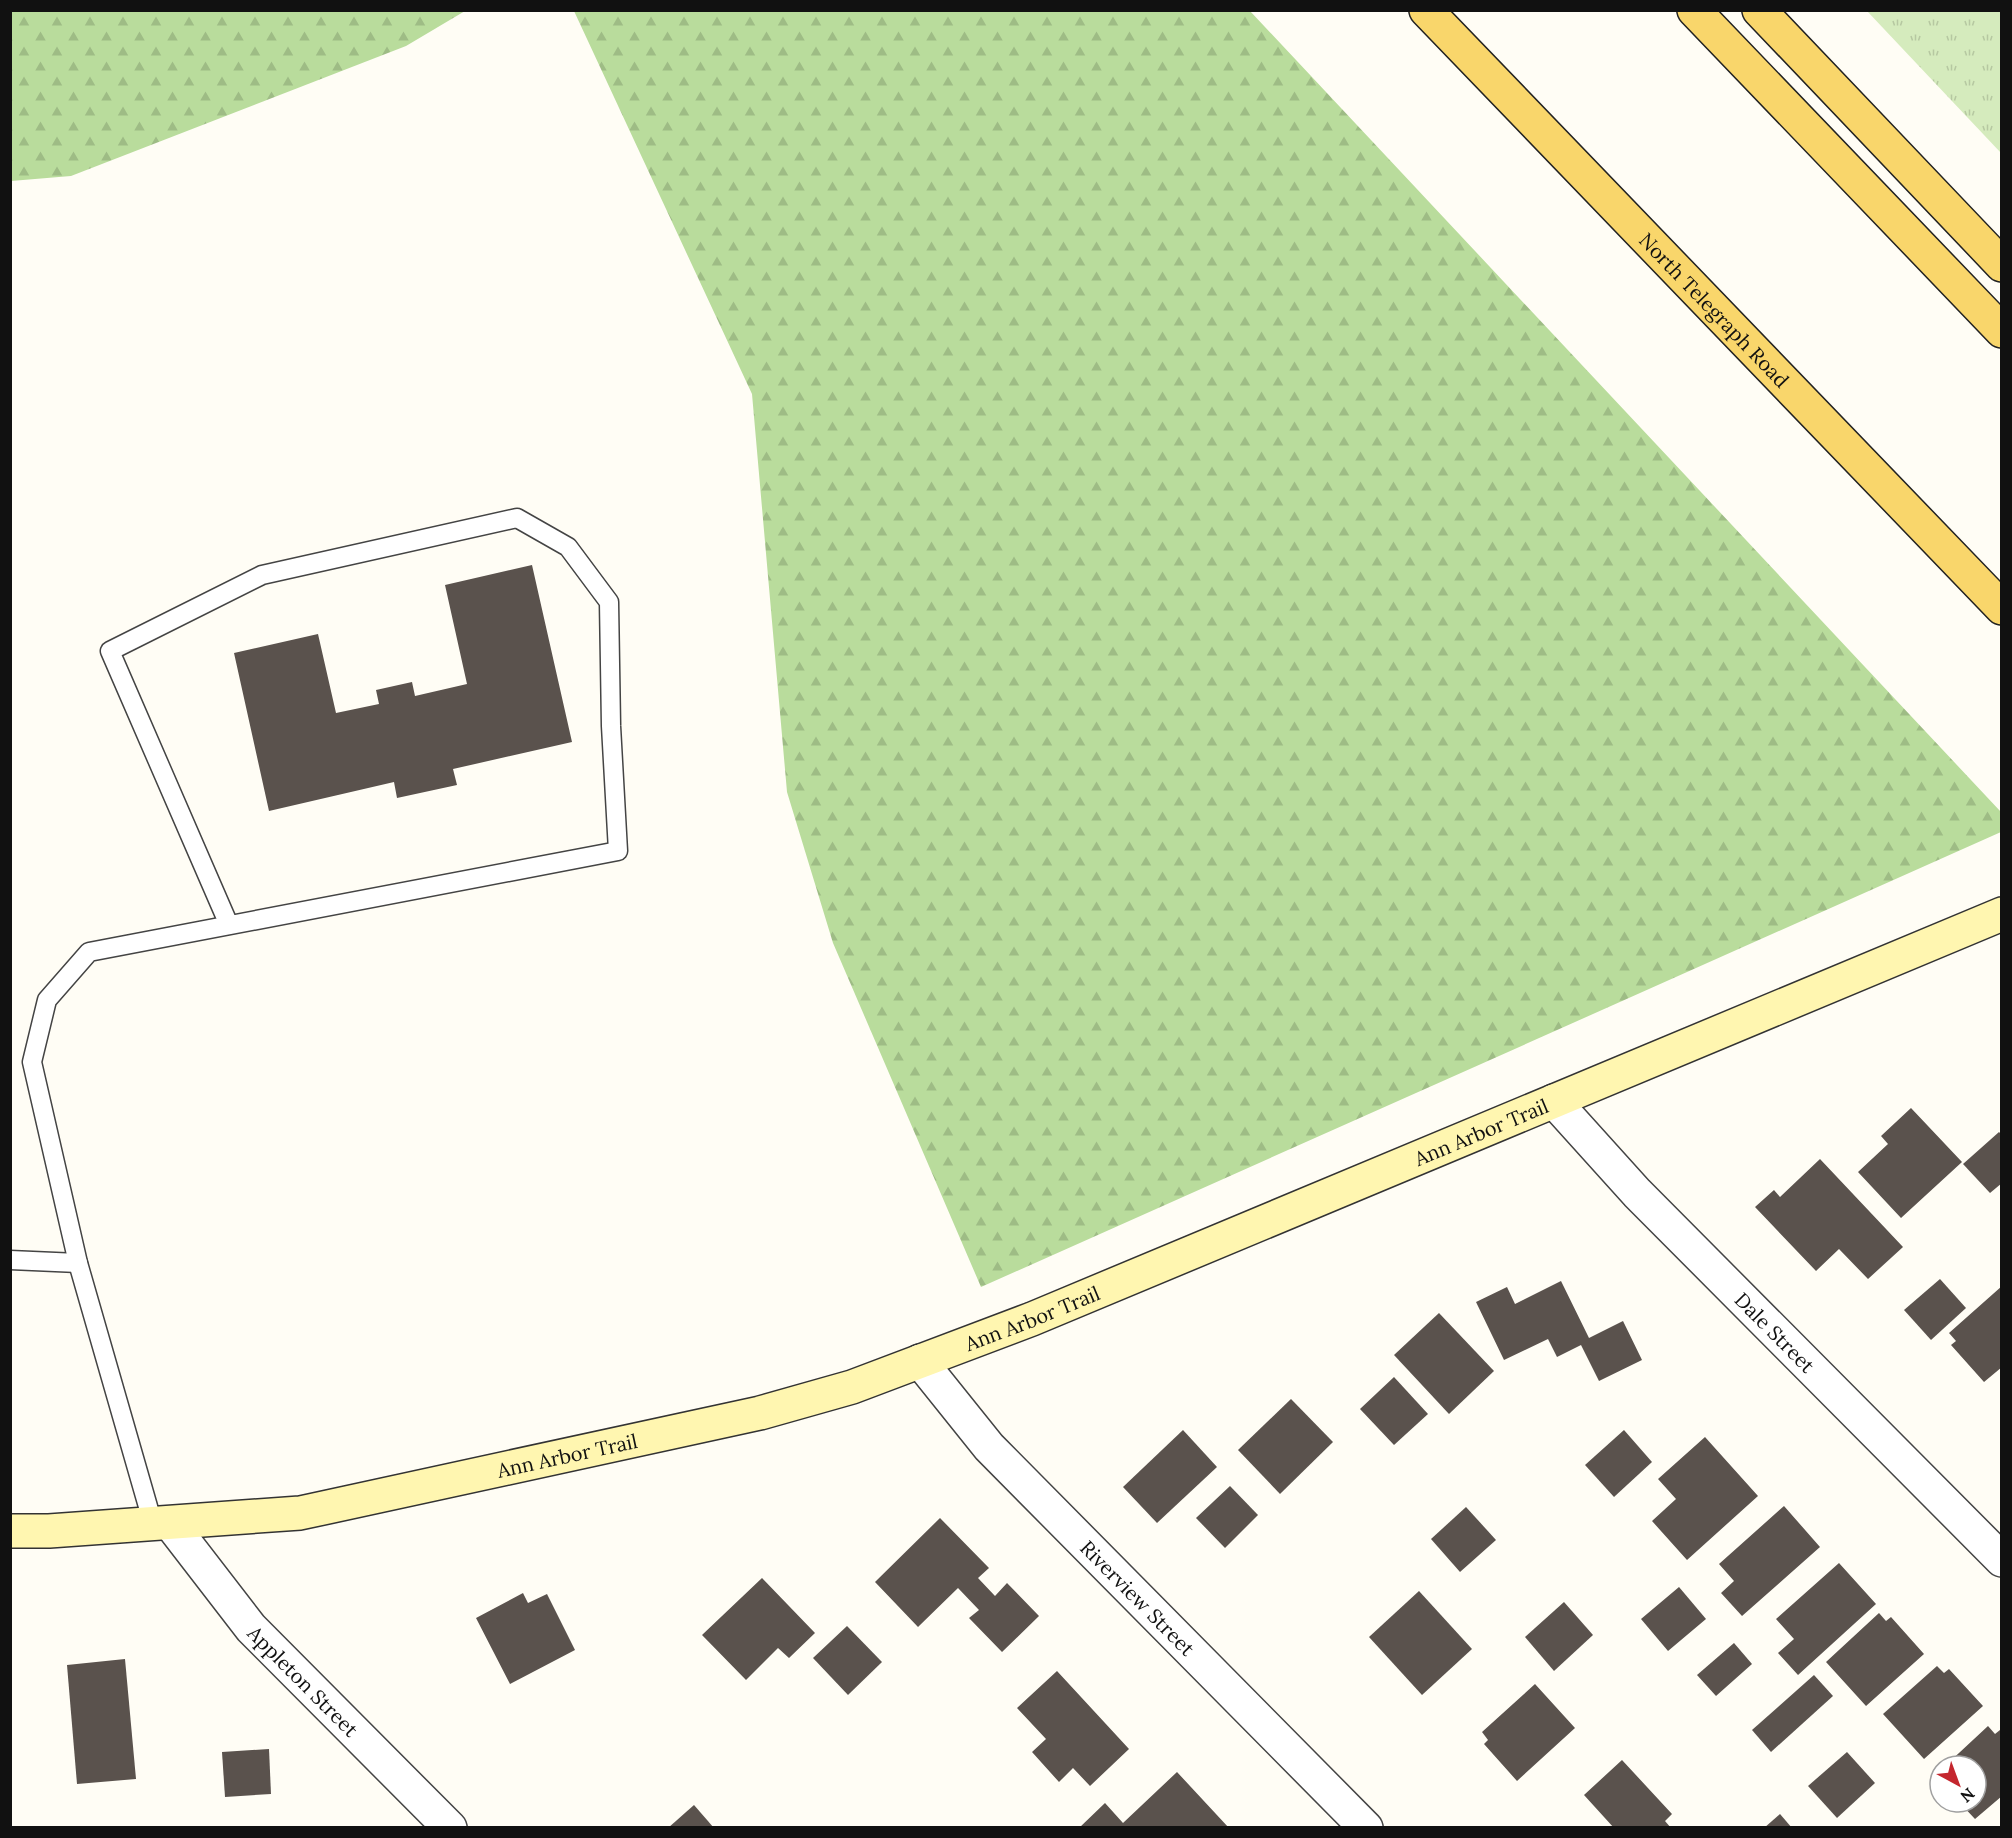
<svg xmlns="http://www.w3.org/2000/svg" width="2012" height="1838" viewBox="0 0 2012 1838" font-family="Lora,serif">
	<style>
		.forest { fill: url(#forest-firs) }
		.park { fill: url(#park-tufts) }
		.building { fill: #5a524d }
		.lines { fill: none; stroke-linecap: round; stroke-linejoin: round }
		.lane-casing { stroke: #444; stroke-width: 21 }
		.street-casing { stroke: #444; stroke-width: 36 }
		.secondary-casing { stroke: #333; stroke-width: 36 }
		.primary-casing { stroke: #222; stroke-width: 36 }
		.lane { stroke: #fff; stroke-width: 18 }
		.street { stroke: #fff; stroke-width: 33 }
		.secondary { stroke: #fff6b0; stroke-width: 33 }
		.primary { stroke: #f9d66b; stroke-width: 33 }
		.labels { text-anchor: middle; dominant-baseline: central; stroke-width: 6; stroke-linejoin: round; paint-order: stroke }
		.street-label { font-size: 20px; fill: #111; stroke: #fff }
	</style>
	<defs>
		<pattern id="forest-firs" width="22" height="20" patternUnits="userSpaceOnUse" patternTransform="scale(1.5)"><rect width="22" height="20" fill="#b9dc9c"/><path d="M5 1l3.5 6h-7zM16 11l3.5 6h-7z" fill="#9ebc85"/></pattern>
		<pattern id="park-tufts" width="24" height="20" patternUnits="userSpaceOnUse" patternTransform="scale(1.5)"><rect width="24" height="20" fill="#d5ebbd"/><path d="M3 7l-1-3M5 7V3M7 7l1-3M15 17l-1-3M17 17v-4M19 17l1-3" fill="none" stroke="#b6c8a1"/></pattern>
	</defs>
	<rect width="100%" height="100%" fill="#fffdf5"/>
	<!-- forest -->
	<g class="forest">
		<path d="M 11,10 L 465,10 L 465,11 L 406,46 L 71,176 L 11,181 Z"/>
		<path d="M 574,11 L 1250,11 L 2001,812 L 2001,832 L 981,1287 L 833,943 L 787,792 L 752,394 Z"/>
	</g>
	<!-- park -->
	<path class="park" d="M 1867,11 L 2001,11 L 2001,153 Z"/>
	<!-- building -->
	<g class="building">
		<path d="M 532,565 L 572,742 L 453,769 L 457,785 L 397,798 L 394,782 L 269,811 L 234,653 L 318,634 L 336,713 L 379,704 L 376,690 L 412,682 L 415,696 L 467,684 L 445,585 Z"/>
		<path d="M 1911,1108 L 1962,1162 L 1901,1218 L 1858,1172 L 1888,1144 L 1881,1136 Z"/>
		<path d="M 1999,1132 L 2002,1135 L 2002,1183 L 1990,1193 L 1963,1164 Z"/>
		<path d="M 1820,1159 L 1903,1247 L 1868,1279 L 1839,1249 L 1816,1271 L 1755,1207 L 1774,1190 L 1780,1197 Z"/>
		<path d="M 1940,1279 L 1966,1308 L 1931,1340 L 1904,1310 Z"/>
		<path d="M 1561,1281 L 1589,1338 L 1623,1321 L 1642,1360 L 1599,1381 L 1581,1345 L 1557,1357 L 1548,1339 L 1504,1360 L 1476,1302 L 1507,1287 L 1515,1304 Z"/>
		<path d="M 2002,1286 L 2002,1367 L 1984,1382 L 1951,1345 L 1956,1341 L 1949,1333 Z"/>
		<path d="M 1439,1313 L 1494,1371 L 1449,1414 L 1394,1355 Z"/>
		<path d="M 1394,1377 L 1428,1414 L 1394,1445 L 1360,1409 Z"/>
		<path d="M 1291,1399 L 1333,1442 L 1280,1494 L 1238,1450 Z"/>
		<path d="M 1183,1430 L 1217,1467 L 1157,1523 L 1123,1487 Z"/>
		<path d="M 1624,1430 L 1652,1462 L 1614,1497 L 1585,1465 Z"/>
		<path d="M 1705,1437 L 1758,1496 L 1687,1560 L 1652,1521 L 1676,1499 L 1658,1479 Z"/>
		<path d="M 1230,1486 L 1258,1515 L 1225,1548 L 1196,1518 Z"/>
		<path d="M 1784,1506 L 1820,1547 L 1742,1616 L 1721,1593 L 1734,1581 L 1719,1564 Z"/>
		<path d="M 1466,1507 L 1496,1540 L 1460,1572 L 1431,1539 Z"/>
		<path d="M 940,1518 L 989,1568 L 978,1578 L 995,1596 L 1007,1583 L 1039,1616 L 1002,1652 L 969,1618 L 979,1610 L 958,1588 L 918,1627 L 875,1582 Z"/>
		<path d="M 1839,1563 L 1876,1604 L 1798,1675 L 1778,1653 L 1794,1639 L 1776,1619 Z"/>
		<path d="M 762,1578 L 815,1633 L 789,1658 L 778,1648 L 746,1680 L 702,1635 Z"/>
		<path d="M 1679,1587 L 1706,1619 L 1668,1651 L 1641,1619 Z"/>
		<path d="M 1419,1591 L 1472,1649 L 1422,1695 L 1369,1637 Z"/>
		<path d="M 523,1593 L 528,1603 L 547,1594 L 575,1650 L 510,1684 L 476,1618 Z"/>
		<path d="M 1564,1602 L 1593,1635 L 1554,1671 L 1525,1637 Z"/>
		<path d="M 1879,1613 L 1886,1621 L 1891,1617 L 1924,1654 L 1866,1706 L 1826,1662 Z"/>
		<path d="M 847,1626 L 882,1662 L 848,1695 L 813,1658 Z"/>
		<path d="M 1734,1643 L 1752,1664 L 1716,1696 L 1697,1675 Z"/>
		<path d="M 125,1659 L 136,1779 L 77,1784 L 67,1665 Z"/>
		<path d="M 1937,1666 L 1944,1673 L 1949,1669 L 1983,1706 L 1924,1759 L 1883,1714 Z"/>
		<path d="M 1057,1671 L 1129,1749 L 1090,1786 L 1073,1768 L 1059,1782 L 1032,1752 L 1046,1739 L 1017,1708 Z"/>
		<path d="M 1814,1675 L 1833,1696 L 1771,1752 L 1752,1730 Z"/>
		<path d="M 1535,1684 L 1575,1728 L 1517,1781 L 1484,1744 L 1488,1740 L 1482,1732 Z"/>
		<path d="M 1988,1726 L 1995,1734 L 2000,1730 L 2002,1731 L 2002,1796 L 1975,1819 L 1959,1802 L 1976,1802 L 1976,1766 L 1945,1766 Z"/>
		<path d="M 269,1749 L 271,1794 L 225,1797 L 222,1752 Z"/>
		<path d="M 1847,1752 L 1875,1783 L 1837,1818 L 1808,1786 Z"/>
		<path d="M 1622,1760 L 1672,1814 L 1665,1821 L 1671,1828 L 1614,1828 L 1584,1795 Z"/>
		<path d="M 1177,1772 L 1229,1828 L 1079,1828 L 1105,1803 L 1123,1823 Z"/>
		<path d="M 694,1805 L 714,1828 L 668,1828 Z"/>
		<path d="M 1780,1814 L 1792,1828 L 1764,1828 Z"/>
	</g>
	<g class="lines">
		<defs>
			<g id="lane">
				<path d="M 10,1260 L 78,1263"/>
				<path d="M 153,1524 L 78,1263 L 32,1062 L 47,1000 L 89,952 L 618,851 L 611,726 L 609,602 L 568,547 L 517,518 L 262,575 L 110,651 L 229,925"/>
			</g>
			<g id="street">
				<path id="s1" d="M 1554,1101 L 1637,1193 L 2002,1560"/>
				<path id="s2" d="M 920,1361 L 989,1447 L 1366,1828"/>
				<path id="s3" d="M 170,1523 L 251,1628 L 450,1828"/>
			</g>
			<g id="secondary">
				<path id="s4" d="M 10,1531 L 49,1531 L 300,1513 L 760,1413 L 852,1387 L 1032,1319 L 2002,914"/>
			</g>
			<g id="primary">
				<path id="s5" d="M 1426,10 L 2002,608"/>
				<path d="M 1694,10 L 2002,331"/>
				<path d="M 1759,10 L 2002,265"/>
			</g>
		</defs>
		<!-- lane casing -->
		<use href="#lane" class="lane-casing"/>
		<!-- street casing -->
		<use href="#street" class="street-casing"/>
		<!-- secondary casing -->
		<use href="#secondary" class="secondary-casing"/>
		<!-- primary casing -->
		<use href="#primary" class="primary-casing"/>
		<!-- lane -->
		<use href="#lane" class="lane"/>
		<!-- street -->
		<use href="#street" class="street"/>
		<!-- secondary -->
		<use href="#secondary" class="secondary"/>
		<!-- primary -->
		<use href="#primary" class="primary"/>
	</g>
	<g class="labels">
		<!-- street labels -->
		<g class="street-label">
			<text stroke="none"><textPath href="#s5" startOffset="416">North Telegraph Road</textPath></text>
			<text stroke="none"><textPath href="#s4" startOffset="1536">Ann Arbor Trail</textPath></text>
			<text stroke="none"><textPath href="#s4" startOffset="1050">Ann Arbor Trail</textPath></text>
			<text stroke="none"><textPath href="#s1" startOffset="320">Dale Street</textPath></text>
			<text stroke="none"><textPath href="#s4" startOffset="564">Ann Arbor Trail</textPath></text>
			<text stroke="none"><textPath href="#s2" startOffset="322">Riverview Street</textPath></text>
			<text stroke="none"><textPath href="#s3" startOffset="207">Appleton Street</textPath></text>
		</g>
	</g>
	<!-- border -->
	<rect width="2012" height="1838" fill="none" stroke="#111111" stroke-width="24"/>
	<!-- north arrow -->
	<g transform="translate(1958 1784) rotate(139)"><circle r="28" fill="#ffffff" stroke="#a0a0a0" stroke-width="1.5"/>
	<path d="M0-4.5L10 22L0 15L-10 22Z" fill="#c4262e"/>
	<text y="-9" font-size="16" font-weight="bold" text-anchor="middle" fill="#111111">N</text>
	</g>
</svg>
